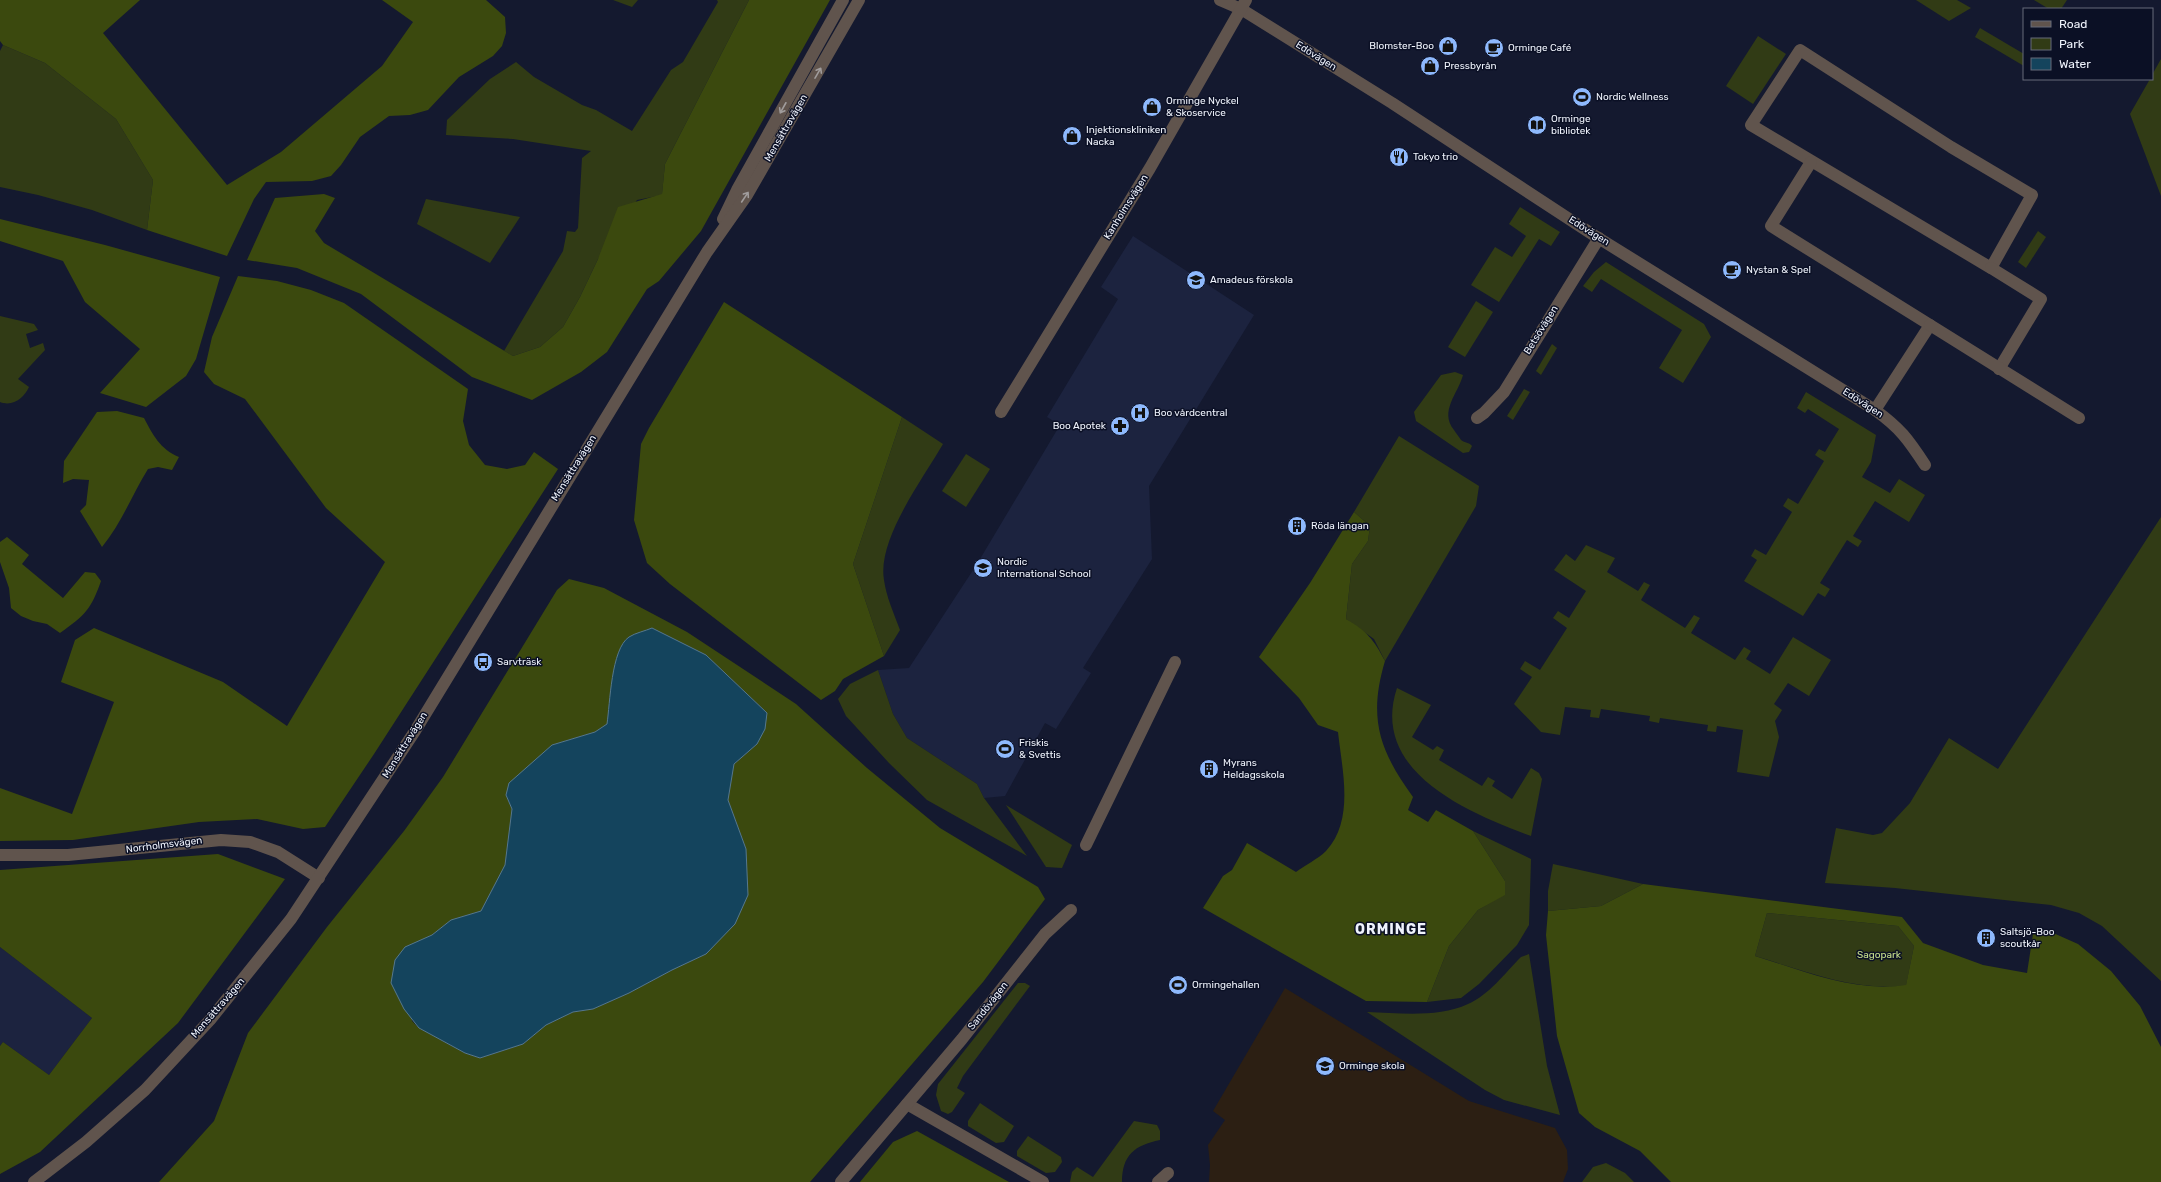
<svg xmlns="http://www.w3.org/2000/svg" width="2161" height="1182" viewBox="0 0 2161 1182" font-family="Rubik,sans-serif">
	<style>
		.built { fill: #1c233f }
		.education { fill: #2c1f13 }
		.green { fill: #313b15 }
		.forest { fill: #3b490e; fill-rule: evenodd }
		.water { fill: #14445d; stroke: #56788d }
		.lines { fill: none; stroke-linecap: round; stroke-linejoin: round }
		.minor { stroke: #60544d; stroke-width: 12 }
		.oneway { stroke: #a09c9c }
		.labels { text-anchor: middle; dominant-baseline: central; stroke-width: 3; stroke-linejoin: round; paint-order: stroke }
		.poi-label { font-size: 10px; fill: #eff3fc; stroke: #0b1025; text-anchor: start }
		.street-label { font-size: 10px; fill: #eff3fc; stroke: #0b1025 }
		.park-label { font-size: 10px; fill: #c8e08c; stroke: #0b1025 }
		.district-label { font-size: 14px; font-weight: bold; letter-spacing: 1px; fill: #eff3fc; stroke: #0b1025 }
	</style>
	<rect width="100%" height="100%" fill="#14192f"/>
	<!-- built -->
	<g class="built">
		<path d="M 1133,236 L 1254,315 L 1149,486 L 1152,559 L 1083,668 L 1091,673 L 1056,729 L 1045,723 L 1005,796 L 984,798 L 977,784 L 907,738 L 893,714 L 878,670 L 909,668 L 977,564 L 1060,425 L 1047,417 L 1118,299 L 1101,287 Z"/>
		<path d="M 0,947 L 92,1018 L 49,1075 L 3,1042 L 0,1046 Z"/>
	</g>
	<!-- education -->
	<path class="education" d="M 1285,988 L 1469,1101 L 1555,1128 L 1567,1150 L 1568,1169 L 1563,1182 L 1209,1182 L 1210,1165 L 1208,1145 L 1225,1120 L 1213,1111 Z"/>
	<!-- green -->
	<g class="green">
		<path d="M 613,0 L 638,0 L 632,7 Z"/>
		<path d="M 717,0 L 749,0 L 665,164 L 662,195 L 637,200 L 598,259 L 580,297 L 563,327 L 540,347 L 513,356 L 504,351 L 563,251 L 567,231 L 575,232 L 578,228 L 582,158 L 591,151 L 513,139 L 446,135 L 447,120 L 490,79 L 516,62 L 534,77 L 582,105 L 596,110 L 632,131 L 671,70 L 683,62 L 718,2 Z"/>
		<path d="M 1916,0 L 1957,0 L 1971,8 L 1949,21 Z"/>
		<path d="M 2034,0 L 2067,0 L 2061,9 L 2049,9 Z"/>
		<path d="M 1980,28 L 2024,54 L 2024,66 L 1975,37 Z"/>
		<path d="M 1758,36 L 1786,54 L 1753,104 L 1726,86 Z"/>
		<path d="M 3,45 L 45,63 L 116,119 L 153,180 L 147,230 L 92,210 L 38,195 L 0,187 L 0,51 Z"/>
		<path d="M 2161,59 L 2161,196 L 2130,114 L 2150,79 L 2152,79 L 2152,75 Z"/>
		<path d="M 426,199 L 520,217 L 490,263 L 417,224 Z"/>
		<path d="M 1520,207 L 1560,232 L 1551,246 L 1539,239 L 1499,302 L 1471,285 L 1495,247 L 1512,257 L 1526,236 L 1509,224 Z"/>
		<path d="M 2038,231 L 2046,237 L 2026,268 L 2018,262 Z"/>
		<path d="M 1606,262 L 1704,324 L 1711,337 L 1683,383 L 1659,368 L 1682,330 L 1601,279 L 1592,292 L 1583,286 L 1594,272 Z"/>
		<path d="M 1476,301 L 1493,312 L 1465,357 L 1448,347 Z"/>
		<path d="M 0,316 L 34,324 L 38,330 L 26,334 L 30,348 L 43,343 L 45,350 L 18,379 L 29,387 C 24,398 13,407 0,402 Z"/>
		<path d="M 1552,344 L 1557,348 L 1541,375 L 1536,371 Z"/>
		<path d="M 1455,372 L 1463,375 C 1458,394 1439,411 1454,430 C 1456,433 1459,437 1461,440 C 1465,443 1469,442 1472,446 L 1469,452 L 1463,453 L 1416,421 L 1414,412 L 1441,375 Z"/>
		<path d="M 1524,389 L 1530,392 L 1513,420 L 1507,416 Z"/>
		<path d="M 1806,392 L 1876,435 L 1871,462 L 1862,477 L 1890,493 L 1899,479 L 1925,495 L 1909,522 L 1875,501 L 1853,536 L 1862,541 L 1858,547 L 1847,540 L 1820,583 L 1830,589 L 1825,597 L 1818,593 L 1803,616 L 1744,581 L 1757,560 L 1751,556 L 1755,549 L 1766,555 L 1792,512 L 1783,506 L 1788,498 L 1798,504 L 1824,461 L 1815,455 L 1819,449 L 1825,452 L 1839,429 L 1808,409 L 1805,413 L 1797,408 Z"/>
		<path d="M 902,417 L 943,444 C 923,479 877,539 884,580 C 886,596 894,614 900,630 L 884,656 L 853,564 Z"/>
		<path d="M 1399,436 L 1479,486 L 1476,506 L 1385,661 L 1374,639 L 1346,619 L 1352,564 L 1368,541 L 1370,526 L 1354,512 Z"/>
		<path d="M 966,454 L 990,469 L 966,507 L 942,491 Z"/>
		<path d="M 2161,517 L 2161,981 L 2102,926 L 2079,913 L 2051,905 L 1895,888 L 1825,883 L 1836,828 L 1873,835 L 1882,833 L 1910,803 L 1949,738 L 1998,769 Z"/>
		<path d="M 1586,545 L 1615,558 L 1607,572 L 1638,591 L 1644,582 L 1650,585 L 1641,600 L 1685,628 L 1694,615 L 1700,618 L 1691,633 L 1735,660 L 1744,647 L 1751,651 L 1746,659 L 1770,674 L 1793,637 L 1831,660 L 1809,696 L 1788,683 L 1774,704 L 1782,710 L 1775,721 L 1779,737 L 1769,777 L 1737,772 L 1743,730 L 1717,726 L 1716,732 L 1707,731 L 1708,725 L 1660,718 L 1659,723 L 1649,721 L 1650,716 L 1601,709 L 1599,718 L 1590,717 L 1591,710 L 1565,707 L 1560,735 L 1541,732 L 1514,704 L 1532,677 L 1520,669 L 1525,661 L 1540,670 L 1567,628 L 1553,618 L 1558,611 L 1569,618 L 1586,591 L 1554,570 L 1566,554 L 1575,561 Z"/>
		<path d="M 878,670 L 893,714 L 907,738 L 977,784 L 984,798 L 1027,856 L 927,800 L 889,763 L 846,716 L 838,699 L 850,684 Z"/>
		<path d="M 1397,688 L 1431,705 L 1412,737 L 1433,750 L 1437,746 L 1444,750 L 1439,760 L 1482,786 L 1488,777 L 1495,781 L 1492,786 L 1512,799 L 1531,768 L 1539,773 L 1542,779 L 1531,836 C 1469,813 1369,772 1397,688 Z"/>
		<path d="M 1006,805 L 1072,845 L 1062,868 L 1046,867 Z"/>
		<path d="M 1473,831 L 1531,859 L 1529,925 L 1517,945 L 1479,984 L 1461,998 L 1427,1002 L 1449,946 L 1478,910 L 1505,894 L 1505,881 Z"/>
		<path d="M 1553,864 L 1643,884 L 1601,906 L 1548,911 L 1548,891 Z"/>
		<path d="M 1767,913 L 1898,926 L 1914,946 L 1906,986 C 1853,991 1805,971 1755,956 Z"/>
		<path d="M 1529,954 L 1547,1066 L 1560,1115 L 1504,1100 L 1485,1090 L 1367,1012 C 1399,1013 1438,1018 1468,1004 C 1489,995 1505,973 1521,957 Z"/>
		<path d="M 1018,983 L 1025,983 L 1030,986 L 963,1076 L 957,1088 L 965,1093 L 952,1112 L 948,1114 L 941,1111 L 936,1095 L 938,1084 Z"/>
		<path d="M 980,1103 L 1014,1126 L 1004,1142 L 996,1143 L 968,1126 L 968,1121 Z"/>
		<path d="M 1134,1121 L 1157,1125 L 1160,1131 L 1160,1140 C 1135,1145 1122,1155 1122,1182 L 1070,1182 L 1072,1172 L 1077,1167 L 1093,1177 Z"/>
		<path d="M 1028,1136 L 1061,1157 L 1062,1162 L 1055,1172 L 1046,1173 L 1017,1156 L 1017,1151 Z"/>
		<path d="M 1606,1163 L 1625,1173 L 1634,1182 L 1582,1182 L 1593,1167 Z"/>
	</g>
	<!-- forest -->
	<g class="forest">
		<path d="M 0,0 L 140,0 L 103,33 L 227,185 L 281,152 L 382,66 L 413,22 L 382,0 L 486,0 L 505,17 L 506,33 L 502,46 L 493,56 L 459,77 L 428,110 L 410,115 L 389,116 L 360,137 L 341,165 L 331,176 L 312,181 L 266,182 L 254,199 L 227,256 L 147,230 L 153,180 L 116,119 L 45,63 L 3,45 L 0,41 Z"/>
		<path d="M 749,0 L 830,0 L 701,231 L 659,281 L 647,289 L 607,352 L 581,372 L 532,400 L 472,377 L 361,294 L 297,268 L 247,260 L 275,198 L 324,194 L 335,198 L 315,231 L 324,243 L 513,356 L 540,347 L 563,327 L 580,297 L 598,259 L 618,207 L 662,194 L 665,164 Z"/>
		<path d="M 0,219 L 105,245 L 220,277 L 196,359 L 186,376 L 146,407 L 100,393 L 140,349 L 85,302 L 63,261 L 0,241 Z"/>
		<path d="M 238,276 L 277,281 L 311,290 L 344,303 L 468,389 L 463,421 L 469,445 L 485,465 L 507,469 L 525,465 L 534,452 L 558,469 L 374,754 L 325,827 L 303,829 L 257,819 L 199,822 L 73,840 L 0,841 L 0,788 L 72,814 L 114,702 L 61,682 L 75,640 L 94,628 L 223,682 L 287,726 L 385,562 L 326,508 L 245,399 L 214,384 L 204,372 L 212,337 Z"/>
		<path d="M 724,302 L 902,417 L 853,564 L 884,656 L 843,679 L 835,691 L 821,700 L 670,584 L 647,563 L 634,520 L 641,444 L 649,428 Z"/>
		<path d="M 117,411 L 144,418 C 153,435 160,449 179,457 L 172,470 L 158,467 L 148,469 C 132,495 121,524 102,547 L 80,511 L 86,505 L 89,480 L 73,479 L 63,483 L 64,461 L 97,412 Z"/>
		<path d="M 1354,512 L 1370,526 L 1368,541 L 1352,564 L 1346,619 C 1367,631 1374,640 1385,661 C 1368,718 1379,750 1413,797 L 1408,810 L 1428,822 L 1436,810 L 1473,831 L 1505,881 L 1505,895 L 1478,910 L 1449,946 L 1427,1002 L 1366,1001 L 1203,908 L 1223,876 L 1232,870 L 1247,843 L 1296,872 C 1305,865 1318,859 1326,851 C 1355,820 1342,770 1338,732 L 1318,725 L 1299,698 L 1259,657 L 1310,583 Z"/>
		<path d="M 7,537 L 29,555 L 22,564 L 63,598 L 85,572 L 95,573 L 101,581 C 91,610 84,616 60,633 L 47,624 L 33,621 L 21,616 L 11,608 L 9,588 L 0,562 L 0,542 Z"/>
		<path d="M 569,579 L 604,588 L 687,632 L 796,704 L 867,768 L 940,828 L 1038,887 L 1045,899 L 983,982 L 810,1182 L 159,1182 L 214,1121 L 248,1033 L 327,927 L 404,831 L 443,777 L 557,590 ZM 652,628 L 706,655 L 767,713 L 757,744 L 734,764 L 728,800 L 746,849 L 706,954 L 672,970 L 629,993 L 593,1009 L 573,1012 L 546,1025 L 523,1044 L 480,1058 L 465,1053 L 450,1045 L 419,1028 L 412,1021 L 406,947 L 432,935 L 451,920 L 481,911 L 505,866 L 512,809 L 506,795 L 552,745 L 595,732 L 607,724 Z"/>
		<path d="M 218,854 L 285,879 L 178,1023 L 40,1152 L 0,1174 L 0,1046 L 3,1042 L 49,1075 L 92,1018 L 0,947 L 0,870 Z"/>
		<path d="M 1643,884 L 1902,917 L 1923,943 L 1983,965 L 2027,973 L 2033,934 L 2051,932 L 2078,944 L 2111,971 L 2140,1006 L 2161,1047 L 2161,1182 L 1671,1182 L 1640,1151 L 1595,1127 L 1579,1113 L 1557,1036 L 1546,935 L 1548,911 L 1601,906 ZM 1767,913 L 1898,926 L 1914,946 L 1906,985 C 1855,993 1804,971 1755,956 Z"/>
		<path d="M 917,1131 L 1009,1182 L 860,1182 L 893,1142 Z"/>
	</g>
	<!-- water -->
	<path class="water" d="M 652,628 L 706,655 L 767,713 L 765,729 L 757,744 L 734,764 L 728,800 L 746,849 L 748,895 L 735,924 L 706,954 L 672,970 L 629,993 L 593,1009 L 573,1012 L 546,1025 L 523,1044 L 480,1058 L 465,1053 L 419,1028 L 404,1009 L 391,983 L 395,960 L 405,947 L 432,935 L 451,920 L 481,911 L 505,865 L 512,809 L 506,795 L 509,783 L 552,745 L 595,732 L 607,724 C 610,704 611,649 629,637 C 635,633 645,631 652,628 Z"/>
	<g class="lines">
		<!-- minor -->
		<g class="minor">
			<path d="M 1220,0 L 1241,9 L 1392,103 L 1592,234 L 1875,410 C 1900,428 1908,439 1925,465"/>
			<path d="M 1800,50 L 1951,147 L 2032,195 L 1991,268 L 1751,125 Z"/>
			<path d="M 1811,162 L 1771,226 L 1930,325 L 1875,410"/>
			<path d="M 723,219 L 737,190 L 843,0"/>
			<path d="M 1991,268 L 2041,299 L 1999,369"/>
			<path d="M 1930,325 L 2079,418"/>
			<path d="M 1001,412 L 1150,168 L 1246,0"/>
			<path d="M 1477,418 L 1484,413 L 1504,392 L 1599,238"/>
			<path d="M 1086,845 L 1175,662"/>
			<path d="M 0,855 L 68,855 L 221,840 L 250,842 L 278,852 L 319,878"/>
			<path d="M 907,1104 L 1043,1182"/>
			<path d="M 34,1182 L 86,1142 L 145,1090 L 210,1020 L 291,919 L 415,731 L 707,252 L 747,195 L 859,0"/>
			<path d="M 841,1182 L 962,1039 L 1045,934 L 1071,910"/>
			<path d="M 1158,1182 L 1168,1173"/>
		</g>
	</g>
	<!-- one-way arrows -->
	<defs><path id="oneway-shaft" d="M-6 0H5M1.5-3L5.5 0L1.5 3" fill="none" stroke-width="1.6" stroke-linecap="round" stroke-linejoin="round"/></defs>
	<g class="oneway">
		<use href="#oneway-shaft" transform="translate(818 73) rotate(-60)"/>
		<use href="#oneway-shaft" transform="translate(783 108) rotate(119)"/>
		<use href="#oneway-shaft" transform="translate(745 197) rotate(-56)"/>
	</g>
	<!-- icons -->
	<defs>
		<symbol id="shop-disc" viewBox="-11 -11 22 22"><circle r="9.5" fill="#8eb9fd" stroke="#0b1025"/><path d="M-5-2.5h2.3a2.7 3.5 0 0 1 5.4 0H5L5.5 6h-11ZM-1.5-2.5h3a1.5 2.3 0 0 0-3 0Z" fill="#111"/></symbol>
		<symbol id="cafe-disc" viewBox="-11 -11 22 22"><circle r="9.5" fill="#8eb9fd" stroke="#0b1025"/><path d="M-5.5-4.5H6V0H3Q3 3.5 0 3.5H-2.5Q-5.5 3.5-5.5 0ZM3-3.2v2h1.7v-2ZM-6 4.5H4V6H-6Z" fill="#111"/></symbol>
		<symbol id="stadium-disc" viewBox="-11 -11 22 22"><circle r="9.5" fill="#8eb9fd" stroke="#0b1025"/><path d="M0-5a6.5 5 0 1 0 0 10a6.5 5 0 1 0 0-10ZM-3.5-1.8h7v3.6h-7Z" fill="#111"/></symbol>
		<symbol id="library-disc" viewBox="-11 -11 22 22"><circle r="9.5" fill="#8eb9fd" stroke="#0b1025"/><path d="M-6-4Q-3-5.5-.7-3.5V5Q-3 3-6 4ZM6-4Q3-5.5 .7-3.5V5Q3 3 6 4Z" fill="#111"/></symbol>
		<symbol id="restaurant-disc" viewBox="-11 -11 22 22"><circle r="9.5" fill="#8eb9fd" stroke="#0b1025"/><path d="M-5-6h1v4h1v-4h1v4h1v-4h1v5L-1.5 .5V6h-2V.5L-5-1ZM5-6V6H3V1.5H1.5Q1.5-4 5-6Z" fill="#111"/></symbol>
		<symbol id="school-disc" viewBox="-11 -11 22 22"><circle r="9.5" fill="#8eb9fd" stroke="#0b1025"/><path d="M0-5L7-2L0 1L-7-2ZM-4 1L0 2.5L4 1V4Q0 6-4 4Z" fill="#111"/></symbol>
		<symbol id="hospital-disc" viewBox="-11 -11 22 22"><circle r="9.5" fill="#8eb9fd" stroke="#0b1025"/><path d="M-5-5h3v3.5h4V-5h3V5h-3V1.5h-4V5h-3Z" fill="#111"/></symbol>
		<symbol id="pharmacy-disc" viewBox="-11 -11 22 22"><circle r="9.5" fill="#8eb9fd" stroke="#0b1025"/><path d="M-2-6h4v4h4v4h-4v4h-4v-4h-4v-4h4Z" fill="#111"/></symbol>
		<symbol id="building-disc" viewBox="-11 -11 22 22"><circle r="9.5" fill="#8eb9fd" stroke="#0b1025"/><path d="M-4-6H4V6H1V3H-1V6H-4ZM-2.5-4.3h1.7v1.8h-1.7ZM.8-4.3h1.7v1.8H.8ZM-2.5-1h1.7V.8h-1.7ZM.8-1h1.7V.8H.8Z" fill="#111"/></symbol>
		<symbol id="bus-disc" viewBox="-11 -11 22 22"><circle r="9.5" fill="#8eb9fd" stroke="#0b1025"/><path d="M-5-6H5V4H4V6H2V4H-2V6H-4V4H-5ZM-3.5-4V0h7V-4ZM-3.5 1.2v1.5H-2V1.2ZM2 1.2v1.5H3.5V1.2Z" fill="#111"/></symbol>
	</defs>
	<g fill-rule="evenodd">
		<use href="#shop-disc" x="1437" y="35" width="22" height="22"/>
		<use href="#cafe-disc" x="1483" y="37" width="22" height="22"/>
		<use href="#shop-disc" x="1419" y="55" width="22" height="22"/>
		<use href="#stadium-disc" x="1571" y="86" width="22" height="22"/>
		<use href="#shop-disc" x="1141" y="96" width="22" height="22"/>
		<use href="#library-disc" x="1526" y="114" width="22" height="22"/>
		<use href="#shop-disc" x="1061" y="125" width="22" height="22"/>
		<use href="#restaurant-disc" x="1388" y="146" width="22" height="22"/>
		<use href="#cafe-disc" x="1721" y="259" width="22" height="22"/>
		<use href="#school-disc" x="1185" y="269" width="22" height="22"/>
		<use href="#hospital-disc" x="1129" y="402" width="22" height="22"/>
		<use href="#pharmacy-disc" x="1109" y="415" width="22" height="22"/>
		<use href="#building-disc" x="1286" y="515" width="22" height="22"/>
		<use href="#school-disc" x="972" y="557" width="22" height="22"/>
		<use href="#bus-disc" x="472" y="651" width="22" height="22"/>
		<use href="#stadium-disc" x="994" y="738" width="22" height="22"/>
		<use href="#building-disc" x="1198" y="758" width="22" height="22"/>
		<use href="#building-disc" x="1975" y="927" width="22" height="22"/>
		<use href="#stadium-disc" x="1167" y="974" width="22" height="22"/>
		<use href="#school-disc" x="1314" y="1055" width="22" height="22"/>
	</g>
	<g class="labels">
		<!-- poi labels -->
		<g class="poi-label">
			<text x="1434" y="46" text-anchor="end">Blomster-Boo</text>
			<text x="1508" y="48">Orminge Café</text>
			<text x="1444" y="66">Pressbyrån</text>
			<text x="1596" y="97">Nordic Wellness</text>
			<text x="1166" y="101">Orminge Nyckel<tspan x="1166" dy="12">&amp; Skoservice</tspan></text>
			<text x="1551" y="119">Orminge<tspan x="1551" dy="12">bibliotek</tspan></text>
			<text x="1086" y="130">Injektionskliniken<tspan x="1086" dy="12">Nacka</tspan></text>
			<text x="1413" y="157">Tokyo trio</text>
			<text x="1746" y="270">Nystan &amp; Spel</text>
			<text x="1210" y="280">Amadeus förskola</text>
			<text x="1154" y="413">Boo vårdcentral</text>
			<text x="1106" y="426" text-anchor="end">Boo Apotek</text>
			<text x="1311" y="526">Röda längan</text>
			<text x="997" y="562">Nordic<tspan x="997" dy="12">International School</tspan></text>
			<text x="497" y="662">Sarvträsk</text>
			<text x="1019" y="743">Friskis<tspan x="1019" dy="12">&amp; Svettis</tspan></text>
			<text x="1223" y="763">Myrans<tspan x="1223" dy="12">Heldagsskola</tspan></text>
			<text x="2000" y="932">Saltsjö-Boo<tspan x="2000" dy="12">scoutkår</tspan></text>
			<text x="1192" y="985">Ormingehallen</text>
			<text x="1339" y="1066">Orminge skola</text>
		</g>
		<!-- street labels -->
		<g class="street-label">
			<text transform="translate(1316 56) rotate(32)">Edövägen</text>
			<text transform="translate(786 128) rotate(-60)">Mensättravägen</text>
			<text transform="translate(1126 207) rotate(-58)">Kanholmsvägen</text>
			<text transform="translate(1589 231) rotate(32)">Edövägen</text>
			<text transform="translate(1541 330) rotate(-58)">Betsövägen</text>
			<text transform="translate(1863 403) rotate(33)">Edövägen</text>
			<text transform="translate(574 468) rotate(-58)">Mensättravägen</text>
			<text transform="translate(405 745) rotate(-58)">Mensättravägen</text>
			<text transform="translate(164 845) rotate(-7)">Norrholmsvägen</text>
			<text transform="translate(988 1006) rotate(-52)">Sandövägen</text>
			<text transform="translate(218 1008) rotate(-49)">Mensättravägen</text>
		</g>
		<!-- park labels -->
		<g class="park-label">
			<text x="1879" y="955">Sagopark</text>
		</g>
		<!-- district labels -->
		<g class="district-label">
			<text x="1391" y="929">ORMINGE</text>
		</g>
	</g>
	<!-- legend -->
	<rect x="2023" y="8" width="130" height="72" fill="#0b1025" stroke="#666b7b"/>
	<rect x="2031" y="21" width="20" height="6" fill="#60544d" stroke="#666b7b"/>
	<text x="2059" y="28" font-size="12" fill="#eff3fc">Road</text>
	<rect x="2031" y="38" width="20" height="12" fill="#313b15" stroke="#666b7b"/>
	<text x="2059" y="48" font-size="12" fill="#eff3fc">Park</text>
	<rect x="2031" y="58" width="20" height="12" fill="#14445d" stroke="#666b7b"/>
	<text x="2059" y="68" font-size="12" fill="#eff3fc">Water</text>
</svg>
